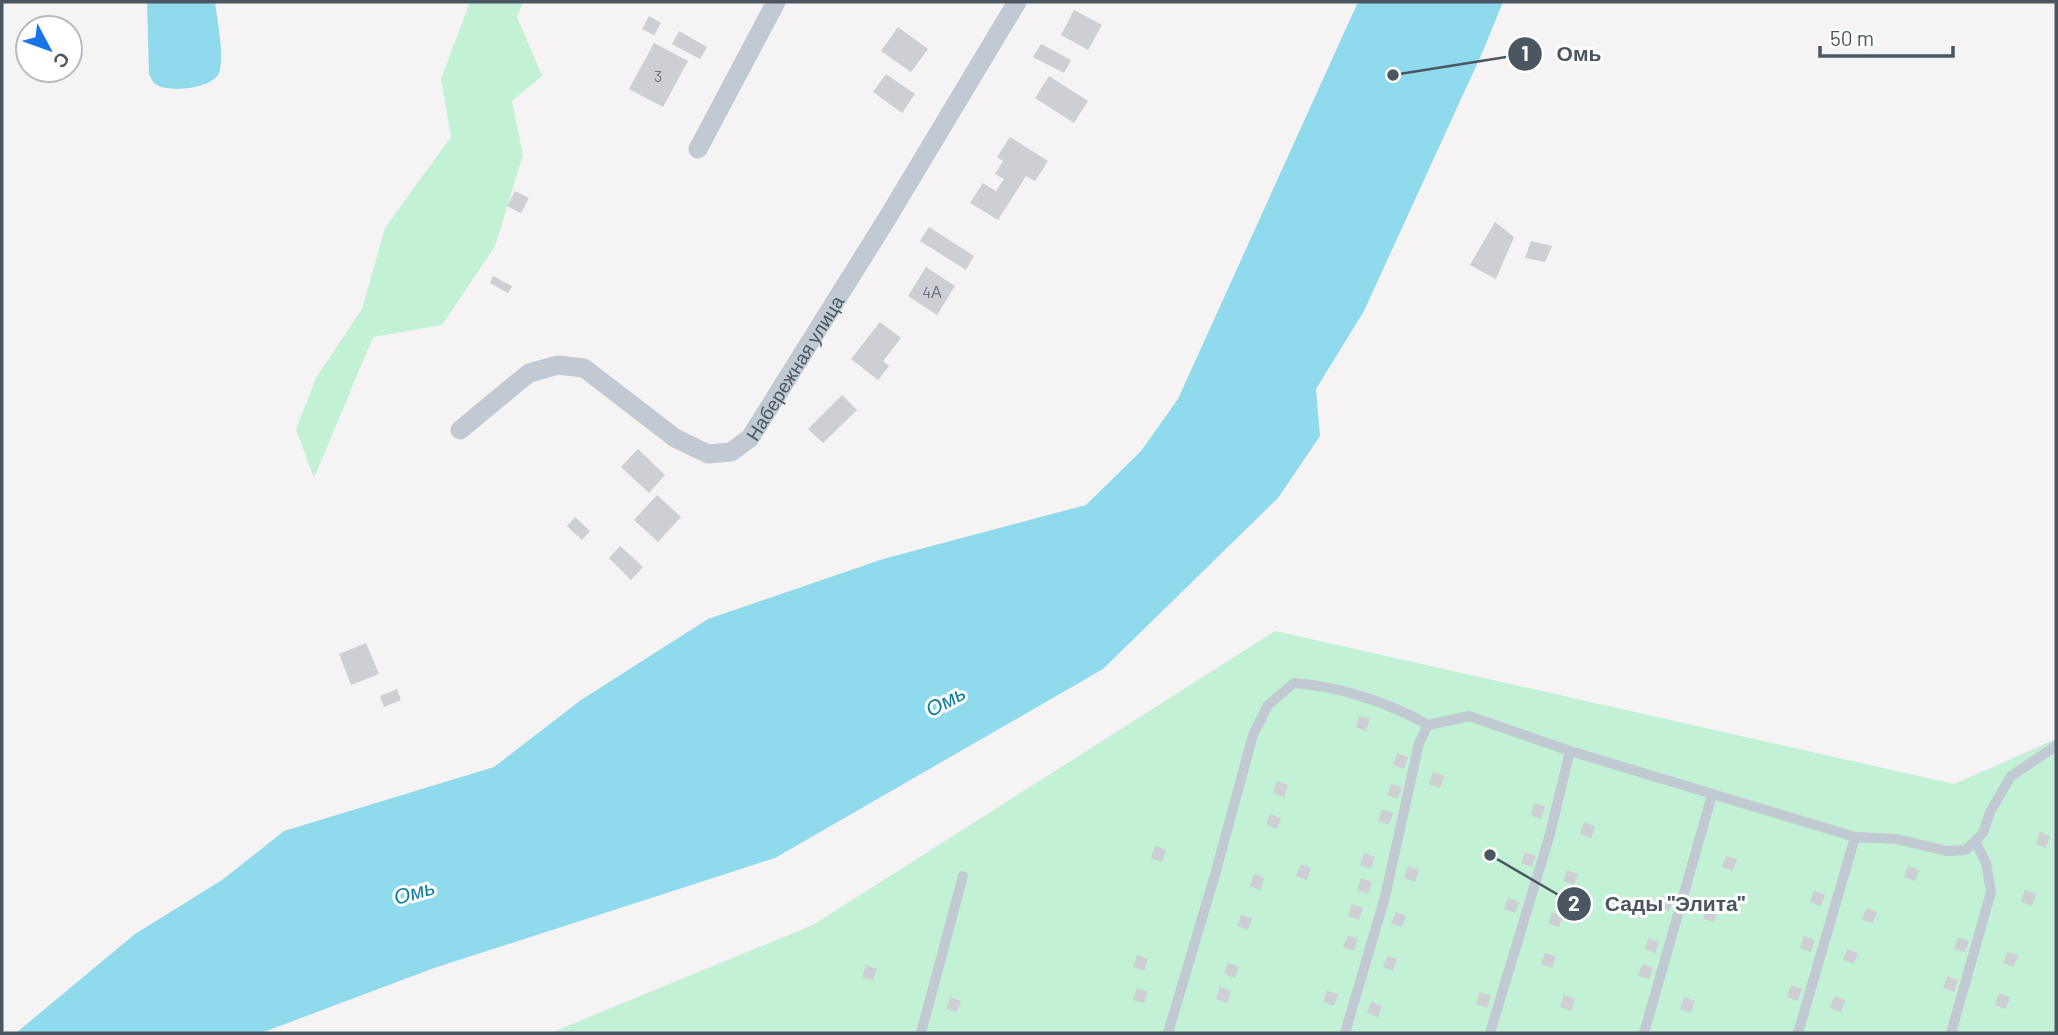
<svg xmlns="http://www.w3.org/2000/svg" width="2058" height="1035" viewBox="0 0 2058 1035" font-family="Barlow,sans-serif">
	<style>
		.green { fill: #c3f1d5 }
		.water { fill: #90daee }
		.building { fill: #cdcfd5 }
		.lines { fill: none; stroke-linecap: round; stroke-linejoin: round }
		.service { stroke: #c1cad2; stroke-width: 10 }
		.minor { stroke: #c1cad2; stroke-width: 19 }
		.labels { text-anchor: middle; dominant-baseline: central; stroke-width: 6; stroke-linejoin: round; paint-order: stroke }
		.number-label { font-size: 16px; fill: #6b747e }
		.street-label { font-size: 19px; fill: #4a5661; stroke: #fff }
		.water-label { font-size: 21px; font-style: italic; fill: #0c7c9b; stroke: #fff }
		.leader { fill: none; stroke: #4a5661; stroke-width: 2.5 }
		.callout-dot { fill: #4a5661; stroke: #fff; stroke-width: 2.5 }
		.mark-label { font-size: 21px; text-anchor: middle; font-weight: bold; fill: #fff }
		.callout-label { font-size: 21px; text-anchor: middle; font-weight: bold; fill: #4a5661; stroke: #fff; stroke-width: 6; stroke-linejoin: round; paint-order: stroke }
	</style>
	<rect width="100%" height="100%" fill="#f5f3f3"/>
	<!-- green -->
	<g class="green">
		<path d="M 470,2 L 523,2 L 517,17 L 542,76 L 512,101 L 523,155 L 495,246 L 442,325 L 373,337 L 314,478 L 296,429 L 316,378 L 362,309 L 385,228 L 451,137 L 441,79 Z"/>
		<path d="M 1275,631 L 1954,784 L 2056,739 L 2056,1033 L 550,1033 L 813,925 Z"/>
	</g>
	<!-- water -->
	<g class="water">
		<path d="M 147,2 L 215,2 C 217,19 225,58 219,73 C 212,89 166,94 154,83 C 152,81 151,77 149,74 Z"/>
		<path d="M 1358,2 L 1503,2 L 1483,51 L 1364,311 L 1316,389 L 1320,436 L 1278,498 L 1103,669 L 775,858 L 434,968 L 261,1033 L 16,1033 L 135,934 L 222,880 L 284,831 L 494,767 L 581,700 L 708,619 L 883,559 L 1086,505 L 1141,451 L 1178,399 Z"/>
	</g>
	<!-- building -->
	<g class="building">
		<path d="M 1074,10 L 1102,25 L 1088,50 L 1061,35 Z"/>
		<path d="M 649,16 L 661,23 L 654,35 L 642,29 Z"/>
		<path d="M 898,27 L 928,49 L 911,72 L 881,51 Z"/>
		<path d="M 679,31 L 707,47 L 700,59 L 672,44 Z"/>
		<path d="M 654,43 L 688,61 L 663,107 L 629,89 Z"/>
		<path d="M 1041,44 L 1071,60 L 1064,73 L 1033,57 Z"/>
		<path d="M 886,74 L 915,94 L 902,113 L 873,92 Z"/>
		<path d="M 1049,76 L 1088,101 L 1074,123 L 1035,98 Z"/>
		<path d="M 1010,137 L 1048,161 L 1035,181 L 1026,176 L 998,220 L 970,203 L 983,183 L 996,191 L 1004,179 L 995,174 L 1003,161 L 997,157 Z"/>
		<path d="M 515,191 L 529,198 L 521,213 L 507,206 Z"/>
		<path d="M 1495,222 L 1514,237 L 1496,279 L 1470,265 Z"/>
		<path d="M 929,227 L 974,256 L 966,270 L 920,241 Z"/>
		<path d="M 1531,241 L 1552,246 L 1545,262 L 1525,258 Z"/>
		<path d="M 926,267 L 955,286 L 937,315 L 908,296 Z"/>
		<path d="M 493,276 L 512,286 L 508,293 L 490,283 Z"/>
		<path d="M 880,322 L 901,338 L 883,361 L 889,366 L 878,380 L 851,359 Z"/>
		<path d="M 842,395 L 857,410 L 823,443 L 808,429 Z"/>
		<path d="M 638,449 L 665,475 L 649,493 L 621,467 Z"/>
		<path d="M 657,495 L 681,517 L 658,542 L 634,520 Z"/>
		<path d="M 575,517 L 590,531 L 582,540 L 567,526 Z"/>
		<path d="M 620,546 L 643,567 L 631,580 L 609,558 Z"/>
		<path d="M 366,643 L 379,674 L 351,685 L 339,654 Z"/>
		<path d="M 397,689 L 401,700 L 384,707 L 380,696 Z"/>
		<path d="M 1359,716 L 1370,719 L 1366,731 L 1356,727 Z"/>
		<path d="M 1397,753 L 1408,757 L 1404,769 L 1393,765 Z"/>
		<path d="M 1433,772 L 1444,776 L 1440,788 L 1429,784 Z"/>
		<path d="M 1277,781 L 1288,785 L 1284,797 L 1273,793 Z"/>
		<path d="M 1391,784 L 1402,787 L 1398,799 L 1387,795 Z"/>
		<path d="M 1534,803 L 1545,807 L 1541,819 L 1531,815 Z"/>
		<path d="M 1382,809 L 1393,813 L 1389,825 L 1378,821 Z"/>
		<path d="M 1270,814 L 1281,818 L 1277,829 L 1266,825 Z"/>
		<path d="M 1584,822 L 1595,826 L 1591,838 L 1580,834 Z"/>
		<path d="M 2040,832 L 2050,836 L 2046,848 L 2036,844 Z"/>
		<path d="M 1155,846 L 1166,850 L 1162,862 L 1151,858 Z"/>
		<path d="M 1525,852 L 1536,856 L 1532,867 L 1521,863 Z"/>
		<path d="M 1364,853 L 1375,857 L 1371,869 L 1360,865 Z"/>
		<path d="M 1726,856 L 1737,859 L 1733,871 L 1722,867 Z"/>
		<path d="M 1301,864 L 1311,868 L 1307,880 L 1296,876 Z"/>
		<path d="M 1408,866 L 1419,870 L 1415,882 L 1404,878 Z"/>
		<path d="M 1908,866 L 1919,870 L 1915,881 L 1904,877 Z"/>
		<path d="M 1567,870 L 1578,874 L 1574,885 L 1563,881 Z"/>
		<path d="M 1254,874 L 1264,878 L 1261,890 L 1250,886 Z"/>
		<path d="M 1361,878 L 1372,882 L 1368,894 L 1357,890 Z"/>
		<path d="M 2025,890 L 2036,894 L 2032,906 L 2021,902 Z"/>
		<path d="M 1814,891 L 1825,894 L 1821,906 L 1810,902 Z"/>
		<path d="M 1662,896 L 1673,899 L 1669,911 L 1658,907 Z"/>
		<path d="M 1508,898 L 1519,902 L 1515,913 L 1504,909 Z"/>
		<path d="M 1352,904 L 1363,908 L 1359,920 L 1348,916 Z"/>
		<path d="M 1707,907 L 1717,911 L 1714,922 L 1703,919 Z"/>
		<path d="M 1866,908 L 1877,912 L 1873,923 L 1862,920 Z"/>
		<path d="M 1396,912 L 1406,916 L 1402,927 L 1391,924 Z"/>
		<path d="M 1552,912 L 1563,916 L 1559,927 L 1548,924 Z"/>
		<path d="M 1241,915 L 1252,918 L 1248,930 L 1237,926 Z"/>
		<path d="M 1348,935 L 1358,939 L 1354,951 L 1343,947 Z"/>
		<path d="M 1804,936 L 1815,940 L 1811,952 L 1800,948 Z"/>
		<path d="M 1958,937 L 1969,941 L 1965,952 L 1954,949 Z"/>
		<path d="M 1648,938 L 1659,942 L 1655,953 L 1645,949 Z"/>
		<path d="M 1847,949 L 1858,953 L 1854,964 L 1843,960 Z"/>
		<path d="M 2007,952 L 2018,955 L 2014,967 L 2003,963 Z"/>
		<path d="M 1545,953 L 1556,956 L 1552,968 L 1541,964 Z"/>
		<path d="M 1137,955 L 1148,959 L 1144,971 L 1133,967 Z"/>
		<path d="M 1387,956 L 1397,959 L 1393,971 L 1383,967 Z"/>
		<path d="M 1228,963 L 1239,966 L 1235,978 L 1224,974 Z"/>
		<path d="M 1642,964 L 1653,968 L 1649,979 L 1638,976 Z"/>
		<path d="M 866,965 L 877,969 L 873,980 L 862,977 Z"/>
		<path d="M 1947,976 L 1958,980 L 1954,992 L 1943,988 Z"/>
		<path d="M 1791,985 L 1802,989 L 1798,1001 L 1787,997 Z"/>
		<path d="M 1220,987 L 1231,991 L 1227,1003 L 1216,999 Z"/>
		<path d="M 1137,988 L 1148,992 L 1144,1003 L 1133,1000 Z"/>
		<path d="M 1327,991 L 1338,994 L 1334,1006 L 1323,1002 Z"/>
		<path d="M 1480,992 L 1491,996 L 1487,1008 L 1476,1004 Z"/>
		<path d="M 1999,993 L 2010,997 L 2006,1009 L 1995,1005 Z"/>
		<path d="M 1564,995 L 1575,999 L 1571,1011 L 1560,1007 Z"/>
		<path d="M 1834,996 L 1845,1000 L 1841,1012 L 1830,1008 Z"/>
		<path d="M 950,997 L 961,1001 L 957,1012 L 946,1009 Z"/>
		<path d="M 1684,997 L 1695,1001 L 1691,1013 L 1680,1009 Z"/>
		<path d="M 1371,1002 L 1382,1006 L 1378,1017 L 1367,1013 Z"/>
	</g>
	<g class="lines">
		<!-- service -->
		<g class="service">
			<path d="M 921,1033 L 963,876"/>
			<path d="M 1168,1033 L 1216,871 L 1253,735 L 1268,705 L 1294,683 C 1337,686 1391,703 1428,725"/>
			<path d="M 1345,1033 L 1385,897 L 1419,743 L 1428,725 L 1469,716 L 1570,751 L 1855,837 L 1896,839 L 1947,851 L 1966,850 L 1983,833 L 1990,812 L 2011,776 L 2056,746"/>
			<path d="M 1490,1033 L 1550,834 L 1570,751"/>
			<path d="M 1644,1033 L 1712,795"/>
			<path d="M 1798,1033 L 1855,837"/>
			<path d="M 1951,1033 L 1991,892 L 1986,863 L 1975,841"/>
		</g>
		<!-- minor -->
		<g class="minor">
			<path d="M 698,149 L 776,2"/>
			<path id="s1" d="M 460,430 L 529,373 L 558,365 L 584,368 L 675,438 L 708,454 L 731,452 L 750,438 L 888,217 L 1017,2"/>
		</g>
	</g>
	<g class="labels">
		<!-- number labels -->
		<g class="number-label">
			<text x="658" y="75">3</text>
			<text x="932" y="291">4А</text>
		</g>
		<!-- street labels -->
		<g class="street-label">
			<text stroke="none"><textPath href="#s1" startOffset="427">Набережная улица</textPath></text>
		</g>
		<!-- water labels -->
		<g class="water-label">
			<text transform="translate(945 700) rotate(-29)">Омь</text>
			<text transform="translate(414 891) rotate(-16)">Омь</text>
		</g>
	</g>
	<!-- callouts -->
	<path class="leader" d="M1393 75L1525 54M1490 855L1574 904"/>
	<g class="callout-dot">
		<circle cx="1393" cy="75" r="7"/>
		<circle cx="1490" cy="855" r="7"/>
		<circle cx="1525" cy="54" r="18"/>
		<circle cx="1574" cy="904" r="18"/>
	</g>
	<g class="mark-label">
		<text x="1525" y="61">1</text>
		<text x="1574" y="911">2</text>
	</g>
	<g class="callout-label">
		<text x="1579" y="61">Омь</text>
		<text x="1675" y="911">Сады "Элита"</text>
	</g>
	<!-- border -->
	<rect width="2058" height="1035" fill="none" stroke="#4a5661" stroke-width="7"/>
	<!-- north arrow -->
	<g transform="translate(49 49) rotate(131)"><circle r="33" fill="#ffffff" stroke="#b7bbc0" stroke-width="2"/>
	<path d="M0-5L12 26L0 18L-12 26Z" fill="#1a73e8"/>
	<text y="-10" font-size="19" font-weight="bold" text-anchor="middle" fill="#4a5661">С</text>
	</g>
	<!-- scale -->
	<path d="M1820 46v10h133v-10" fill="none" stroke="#4a5661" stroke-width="3.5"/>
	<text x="1830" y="46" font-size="21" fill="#4a5661" stroke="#ffffff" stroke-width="5" paint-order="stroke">50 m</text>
</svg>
